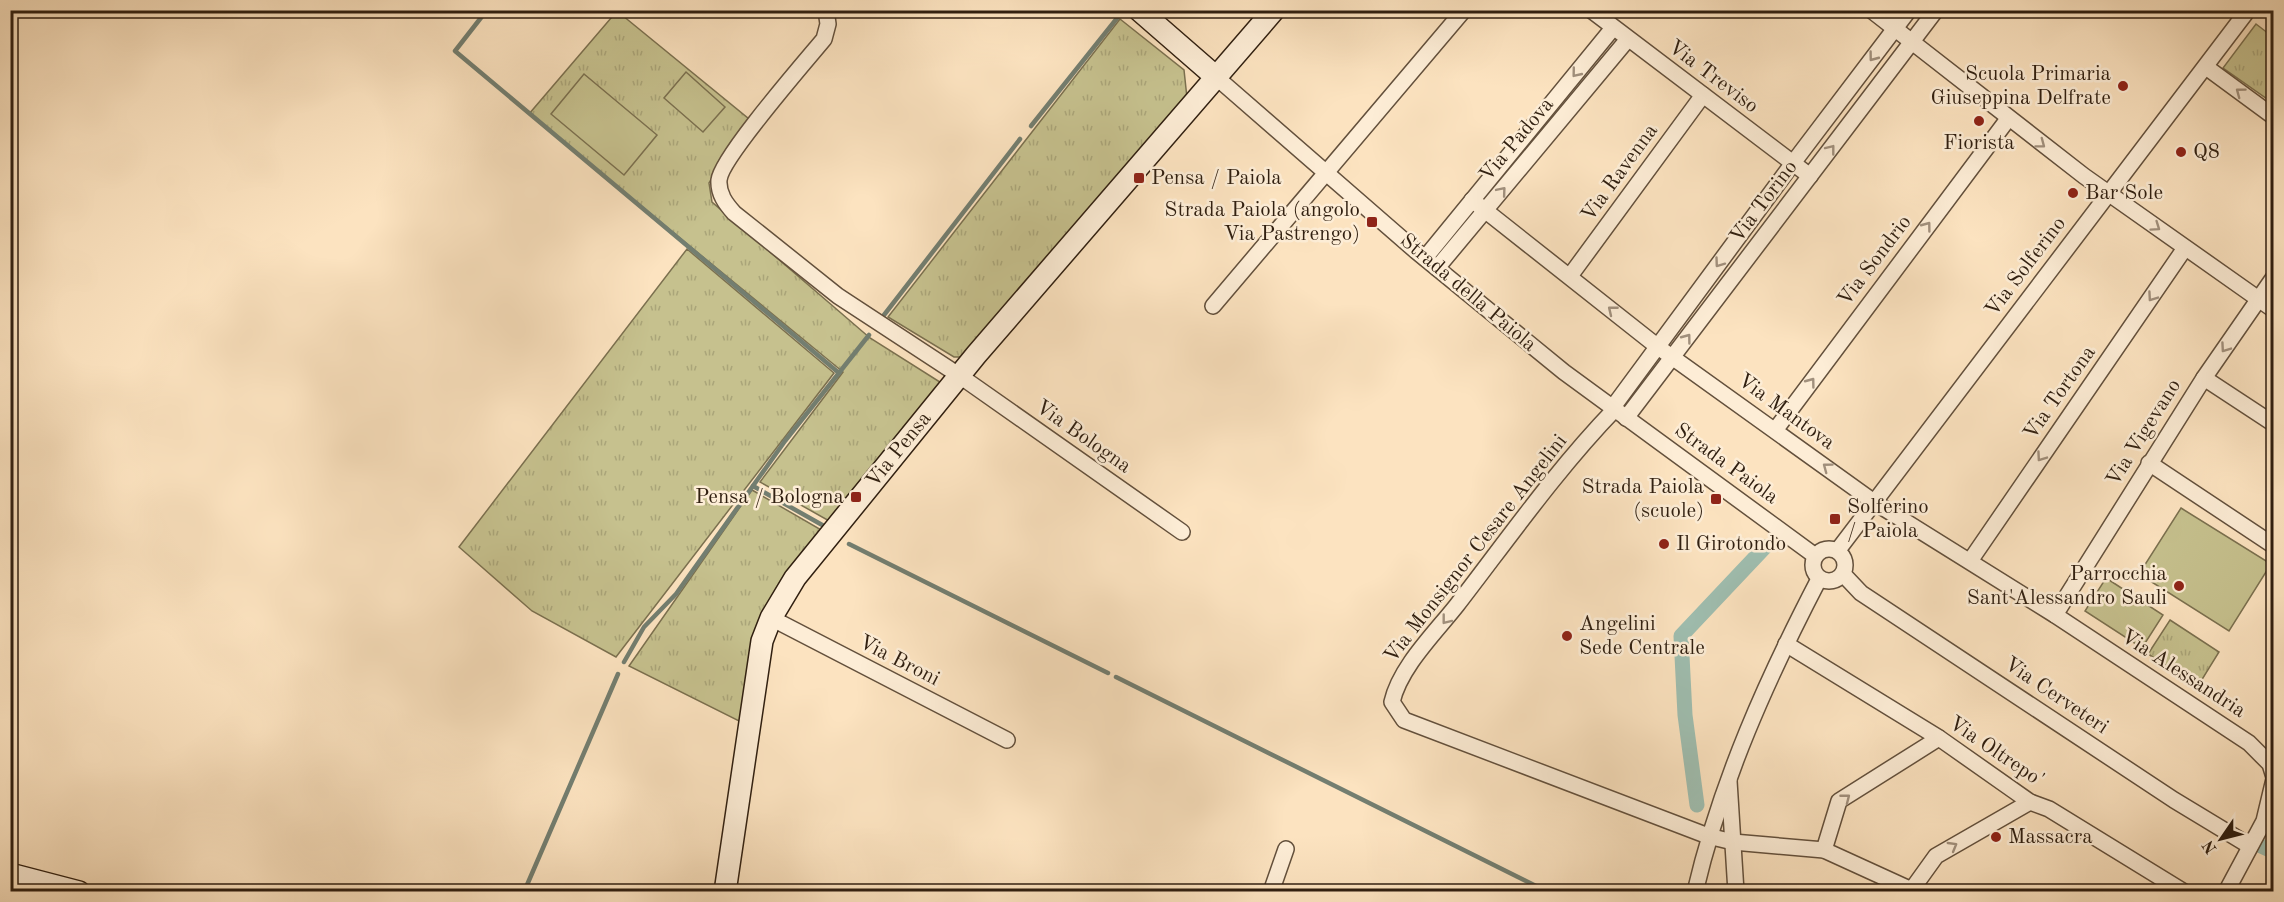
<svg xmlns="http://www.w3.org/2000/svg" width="2284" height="902" viewBox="0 0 2284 902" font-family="'Old Standard TT',serif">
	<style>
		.grass { fill: url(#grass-tufts); stroke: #7b704f; stroke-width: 1.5 }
		.pitch { fill: #c6c18e; stroke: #7b704f; stroke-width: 1.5 }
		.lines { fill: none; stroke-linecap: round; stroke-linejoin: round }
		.stream { stroke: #737e70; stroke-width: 4.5 }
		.canal { stroke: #9fbeb0; stroke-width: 15 }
		.street-casing { stroke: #63503c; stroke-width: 18 }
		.secondary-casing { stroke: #301f10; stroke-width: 24 }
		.street { stroke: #fdedd6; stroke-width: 15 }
		.secondary { stroke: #fdedd6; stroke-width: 21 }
		.oneway { stroke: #a1907d }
		.poi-dot { fill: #8f2418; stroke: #fdedd6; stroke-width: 2 }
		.labels { text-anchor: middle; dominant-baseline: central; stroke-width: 5; stroke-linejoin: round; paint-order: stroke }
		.poi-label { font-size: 21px; fill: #301f10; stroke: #fdedd6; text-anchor: start }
		.street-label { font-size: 21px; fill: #301f10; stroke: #fdedd6 }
	</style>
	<defs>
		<pattern id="grass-tufts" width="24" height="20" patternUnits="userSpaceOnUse" patternTransform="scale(1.5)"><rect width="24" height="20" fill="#c6c18e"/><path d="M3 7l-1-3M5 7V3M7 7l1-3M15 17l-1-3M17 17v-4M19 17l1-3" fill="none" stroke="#aaa579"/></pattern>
	</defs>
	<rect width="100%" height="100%" fill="#fce3c0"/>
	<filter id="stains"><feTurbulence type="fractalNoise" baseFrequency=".00333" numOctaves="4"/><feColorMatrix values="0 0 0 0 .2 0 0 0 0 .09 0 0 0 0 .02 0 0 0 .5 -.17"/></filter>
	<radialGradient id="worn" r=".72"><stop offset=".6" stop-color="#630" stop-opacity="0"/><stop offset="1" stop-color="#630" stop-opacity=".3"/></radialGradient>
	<!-- grass -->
	<g class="grass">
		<path d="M 617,11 L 749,119 L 709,183 L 712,202 L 870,338 L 943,384 L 831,522 L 760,482 L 843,372 L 529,114 Z"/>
		<path d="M 1120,19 L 1184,70 L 1187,98 L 968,357 L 954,357 L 888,317 Z"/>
		<path d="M 2256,24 L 2273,37 L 2273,103 L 2223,68 Z"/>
		<path d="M 687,249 L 834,373 L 616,657 L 532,611 L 459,547 Z"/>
		<path d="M 752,490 L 823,531 L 783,583 L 743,723 L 629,666 Z"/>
		<path d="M 2170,620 L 2219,652 L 2198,686 L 2148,654 Z"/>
	</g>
	<!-- pitch -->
	<g class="pitch">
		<path d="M 686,72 L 725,107 L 703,132 L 664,98 Z"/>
		<path d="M 584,74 L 657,135 L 624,175 L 551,114 Z"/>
		<path d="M 2181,508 L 2271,564 L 2229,631 L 2139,574 Z"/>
		<path d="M 2106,578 L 2163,615 L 2142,648 L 2085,611 Z"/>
	</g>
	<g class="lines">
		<!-- stream -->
		<g class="stream">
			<path d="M 487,10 L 455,51 L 839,373"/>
			<path d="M 1031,126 L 1118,17"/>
			<path d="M 884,315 L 1020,139"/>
			<path d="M 753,486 L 824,526"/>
			<path d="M 849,544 L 1108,673"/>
			<path d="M 624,662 L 644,627 L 676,594 L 785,441 L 869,335"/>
			<path d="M 1116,677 L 1548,892"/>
			<path d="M 527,885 L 618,674"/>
		</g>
		<!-- canal -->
		<g class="canal">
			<path d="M 1697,805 L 1685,715 L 1681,636 L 1765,547"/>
			<path d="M 2261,846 L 2274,852"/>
		</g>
		<defs>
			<g id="street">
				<path d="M 826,10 L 828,24 L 824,39 C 805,62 721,158 719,180 C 718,194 726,204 734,213 L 838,296 L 960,376 L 1182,532"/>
				<path d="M 1591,10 L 1810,176"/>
				<path d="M 1871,10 L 2084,176 L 2274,310"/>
				<path d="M 2206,67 L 2274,117"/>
				<path d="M 1216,77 L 1416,251 L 1564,372 L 1814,555"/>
				<path d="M 1472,200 L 1658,347 L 1874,502 L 2055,615 L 2249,743 L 2270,764 L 2274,777"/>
				<path d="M 1425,258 L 1613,28"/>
				<path d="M 1437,268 L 1628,39"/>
				<path d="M 1570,276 L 1703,95"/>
				<path d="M 1213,306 L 1464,10"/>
				<path d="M 2204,378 L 2274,424"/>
				<path d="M 1613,407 L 1793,163 L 1909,10"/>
				<path d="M 1615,409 C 1557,469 1508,539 1457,605 C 1435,633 1400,667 1392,702 L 1404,720 L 1708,836 L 1733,842 L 1824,850 L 1916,892"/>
				<path d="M 1626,418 L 1936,10"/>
				<path d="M 1776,429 L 2008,119"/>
				<path d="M 2149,463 L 2274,546"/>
				<circle cx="1829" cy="565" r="16"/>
				<path d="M 1838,550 L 2248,10"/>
				<path d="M 1970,561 L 2185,248"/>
				<path d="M 1843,574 L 1861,593 L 2174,800 L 2250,846"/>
				<path d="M 2055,615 L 2204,378 L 2274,277"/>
				<path d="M 771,618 L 1007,740"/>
				<path d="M 1786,644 L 1939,738 L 2030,802 L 2049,809 L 2184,892"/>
				<path d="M 1729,781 L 1736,892"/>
				<path d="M 1824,850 L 1839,801 L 1939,738"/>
				<path d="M 1913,888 L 1936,856 L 2030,802"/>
				<path d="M 1271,892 L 1286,849"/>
				<path d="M 1695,892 C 1721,781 1767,679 1819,579"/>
				<path d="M 2226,892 L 2264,821 L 2274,779"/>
			</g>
			<g id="secondary">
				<path d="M 1139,10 L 1216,77"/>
				<path d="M 10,874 L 79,892"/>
				<path d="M 725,892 L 762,641 L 771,618 L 795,578 L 976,355 L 1274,10"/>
			</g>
		</defs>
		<!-- street casing -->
		<use href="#street" class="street-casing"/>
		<!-- secondary casing -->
		<use href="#secondary" class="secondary-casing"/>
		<!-- street -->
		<use href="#street" class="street"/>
		<!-- secondary -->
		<use href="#secondary" class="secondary"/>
	</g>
	<!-- one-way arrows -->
	<defs><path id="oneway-chevron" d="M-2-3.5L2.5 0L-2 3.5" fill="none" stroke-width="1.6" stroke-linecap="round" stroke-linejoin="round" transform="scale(1.5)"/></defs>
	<g class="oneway">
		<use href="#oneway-chevron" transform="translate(1873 57) rotate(127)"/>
		<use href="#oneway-chevron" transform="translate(1576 73) rotate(129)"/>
		<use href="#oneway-chevron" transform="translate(2240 92) rotate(-143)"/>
		<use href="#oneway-chevron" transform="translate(2041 144) rotate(37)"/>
		<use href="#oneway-chevron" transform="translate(1831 149) rotate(-52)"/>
		<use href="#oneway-chevron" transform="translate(1502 191) rotate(-50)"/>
		<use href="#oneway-chevron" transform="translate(1927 226) rotate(-53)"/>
		<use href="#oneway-chevron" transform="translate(2156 227) rotate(35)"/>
		<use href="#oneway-chevron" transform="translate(1719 263) rotate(126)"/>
		<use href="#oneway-chevron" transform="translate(2152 297) rotate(125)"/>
		<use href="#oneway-chevron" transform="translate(1612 310) rotate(-141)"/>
		<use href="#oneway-chevron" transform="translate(1687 338) rotate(-53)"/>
		<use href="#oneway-chevron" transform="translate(2225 348) rotate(125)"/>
		<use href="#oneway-chevron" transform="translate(1811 382) rotate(-53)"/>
		<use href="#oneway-chevron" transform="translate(2041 457) rotate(125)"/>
		<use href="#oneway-chevron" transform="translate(1827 467) rotate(-143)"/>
		<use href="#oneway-chevron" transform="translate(1446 620) rotate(128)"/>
		<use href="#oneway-chevron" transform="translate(1846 798) rotate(-38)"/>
		<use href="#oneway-chevron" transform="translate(1953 846) rotate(-30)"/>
	</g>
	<!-- markers -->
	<g class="poi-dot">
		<circle cx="2123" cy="86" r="6"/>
		<circle cx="1979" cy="121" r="6"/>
		<circle cx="2181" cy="152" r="6"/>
		<rect x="1133" y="172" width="12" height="12" rx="3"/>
		<circle cx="2073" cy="193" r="6"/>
		<rect x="1366" y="216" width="12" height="12" rx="3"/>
		<rect x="850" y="491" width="12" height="12" rx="3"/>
		<rect x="1710" y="493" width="12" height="12" rx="3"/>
		<rect x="1829" y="513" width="12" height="12" rx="3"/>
		<circle cx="1664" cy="544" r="6"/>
		<circle cx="2179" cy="586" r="6"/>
		<circle cx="1567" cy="636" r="6"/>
		<circle cx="1996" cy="837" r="6"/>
	</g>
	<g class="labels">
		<!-- poi labels -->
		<g class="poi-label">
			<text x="2111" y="74" text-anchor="end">Scuola Primaria<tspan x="2111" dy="24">Giuseppina Delfrate</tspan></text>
			<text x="1979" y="143" text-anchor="middle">Fiorista</text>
			<text x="2193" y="152">Q8</text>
			<text x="1151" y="178">Pensa / Paiola</text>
			<text x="2085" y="193">Bar Sole</text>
			<text x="1360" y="210" text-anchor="end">Strada Paiola (angolo<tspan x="1360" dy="24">Via Pastrengo)</tspan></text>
			<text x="1704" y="487" text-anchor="end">Strada Paiola<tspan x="1704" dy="24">(scuole)</tspan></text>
			<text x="844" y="497" text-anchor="end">Pensa / Bologna</text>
			<text x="1847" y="507">Solferino<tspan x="1847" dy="24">/ Paiola</tspan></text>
			<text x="1676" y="544">Il Girotondo</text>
			<text x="2167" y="574" text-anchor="end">Parrocchia<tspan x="2167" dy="24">Sant'Alessandro Sauli</tspan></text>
			<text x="1579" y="624">Angelini<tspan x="1579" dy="24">Sede Centrale</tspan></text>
			<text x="2008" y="837">Massacra</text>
		</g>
		<!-- street labels -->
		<g class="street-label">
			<text transform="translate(1713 77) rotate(37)">Via Treviso</text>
			<text transform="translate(1517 140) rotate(-50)">Via Padova</text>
			<text transform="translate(1620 173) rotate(-54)">Via Ravenna</text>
			<text transform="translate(1764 202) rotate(-53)">Via Torino</text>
			<text transform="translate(1875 261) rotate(-53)">Via Sondrio</text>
			<text transform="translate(2026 267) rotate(-53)">Via Solferino</text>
			<text transform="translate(1468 293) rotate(40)">Strada della Paiola</text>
			<text transform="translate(2060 393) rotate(-55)">Via Tortona</text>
			<text transform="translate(1786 412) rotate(36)">Via Mantova</text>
			<text transform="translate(2144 433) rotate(-58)">Via Vigevano</text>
			<text transform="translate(1083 437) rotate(35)">Via Bologna</text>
			<text transform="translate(899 450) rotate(-51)">Via Pensa</text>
			<text transform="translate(1726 464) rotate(36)">Strada Paiola</text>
			<text transform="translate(1476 549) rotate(-52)">Via Monsignor Cesare Angelini</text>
			<text transform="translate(899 661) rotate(27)">Via Broni</text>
			<text transform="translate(2183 674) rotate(33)">Via Alessandria</text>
			<text transform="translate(2056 696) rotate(34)">Via Cerveteri</text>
			<text transform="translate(1996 752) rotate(34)">Via Oltrepo'</text>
		</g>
	</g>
	<!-- margin -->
	<rect width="2284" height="902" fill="none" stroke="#fce3c0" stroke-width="36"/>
	<rect x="12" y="12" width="2260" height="878" fill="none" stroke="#301f10" stroke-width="3"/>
	<rect x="18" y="18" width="2248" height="866" fill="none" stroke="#301f10" stroke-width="1.5"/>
	<!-- north arrow -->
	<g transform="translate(2221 839) rotate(235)" stroke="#fdedd6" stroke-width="4.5" paint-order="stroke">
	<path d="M0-4.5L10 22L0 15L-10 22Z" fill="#301f10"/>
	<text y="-9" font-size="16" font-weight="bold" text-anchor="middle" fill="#301f10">N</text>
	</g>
	<rect width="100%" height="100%" filter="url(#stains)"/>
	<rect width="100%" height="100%" fill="url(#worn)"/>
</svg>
